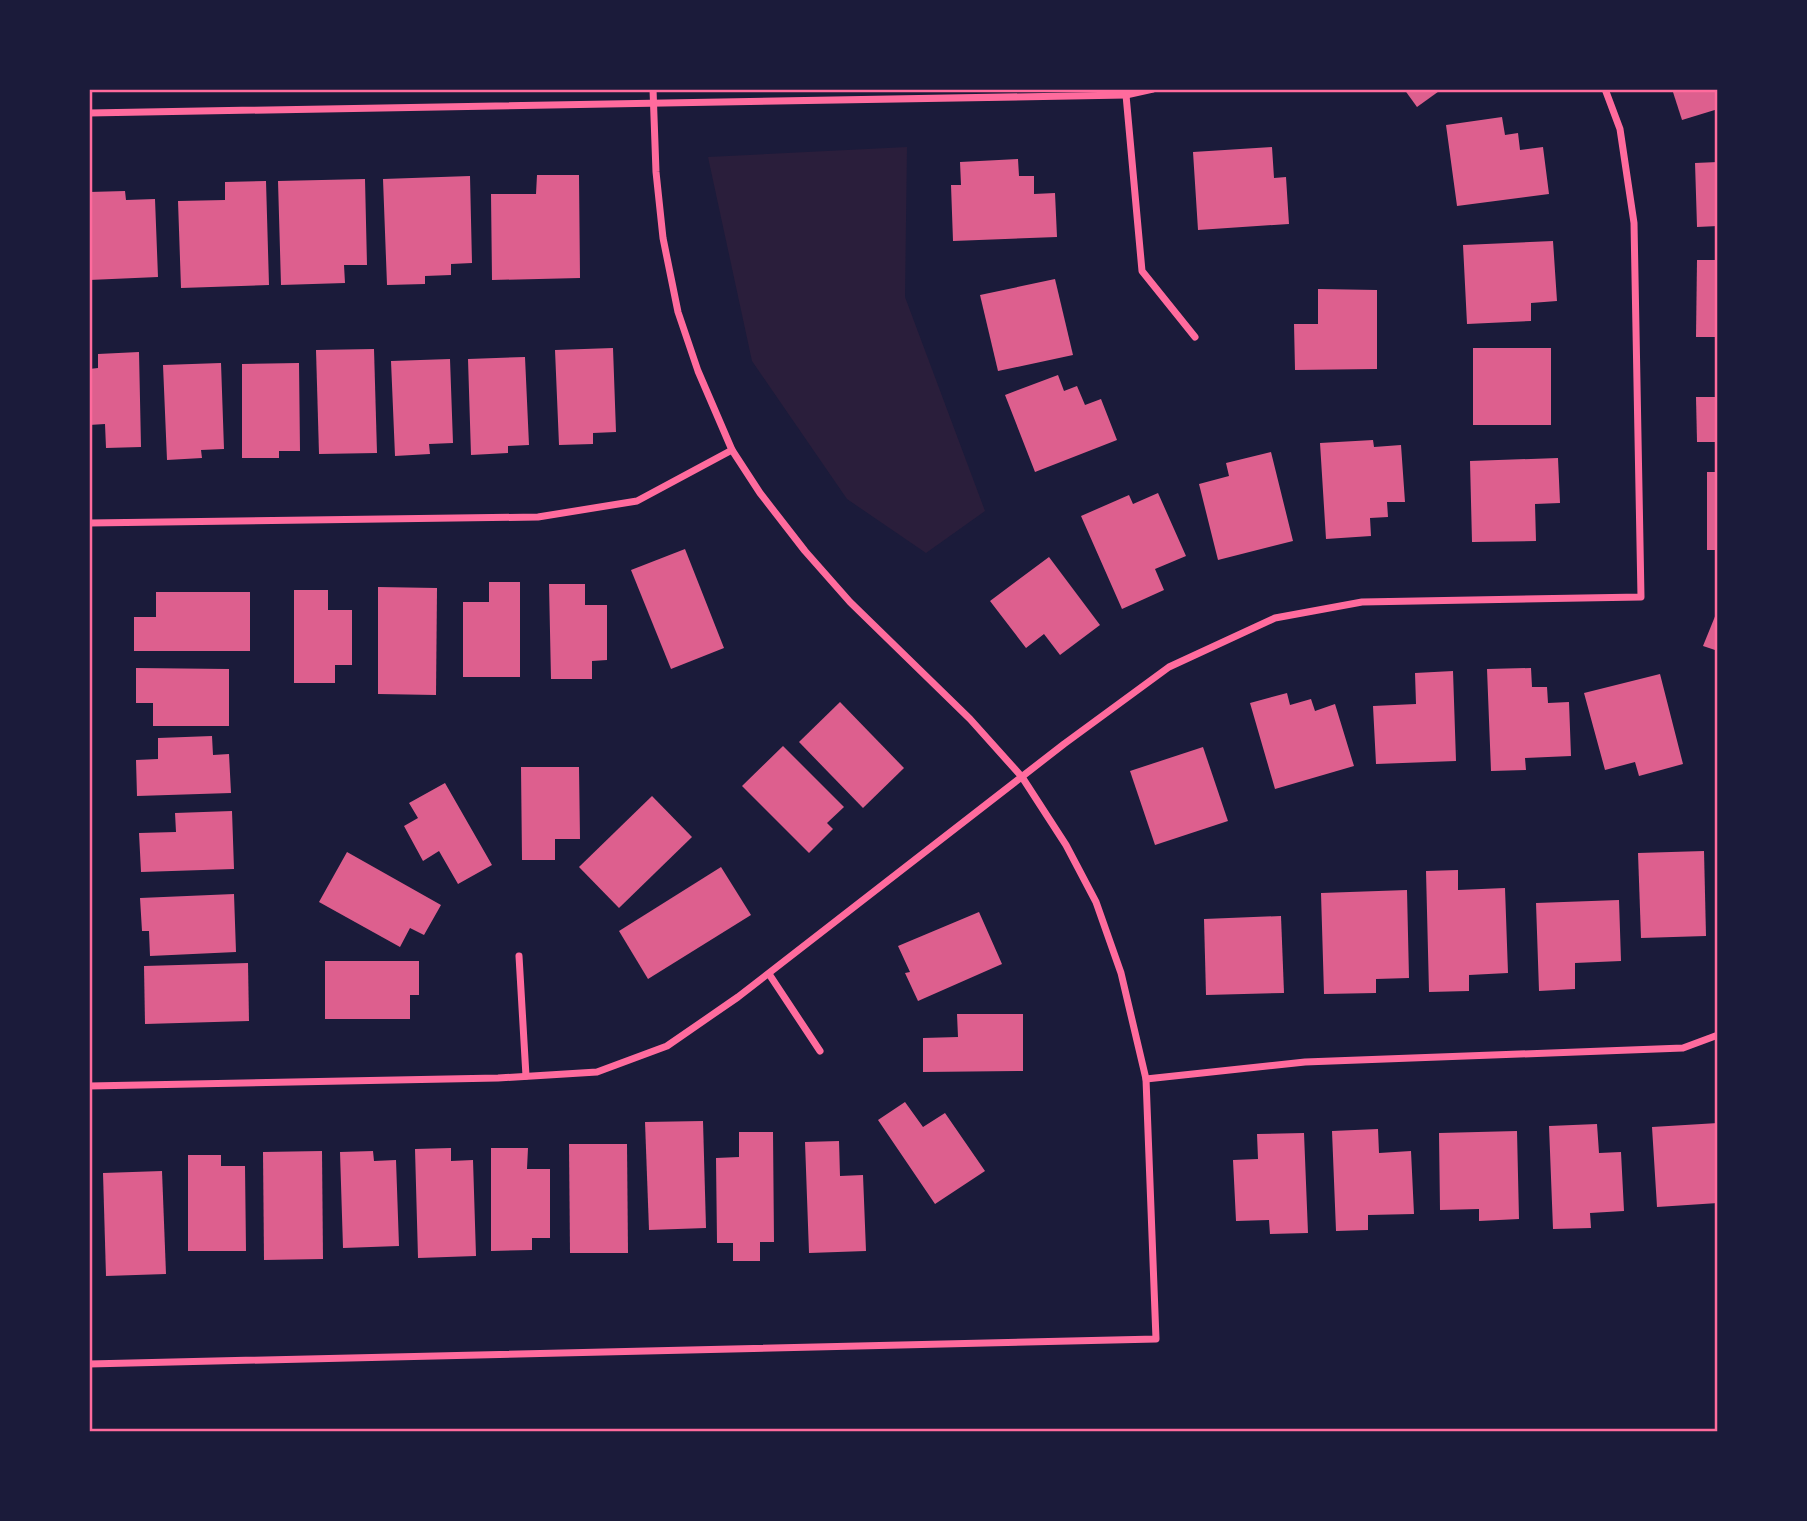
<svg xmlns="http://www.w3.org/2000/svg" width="1807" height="1521" viewBox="0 0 1807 1521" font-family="'PT Sans Narrow',sans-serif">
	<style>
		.green { fill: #2a1e3b }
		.building { fill: #dd5f8e }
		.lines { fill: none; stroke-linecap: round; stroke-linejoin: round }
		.minor { stroke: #ff6b9d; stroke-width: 7 }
		.neatline { fill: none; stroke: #ff6b9d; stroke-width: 2.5 }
	</style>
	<rect width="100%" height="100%" fill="#1b1b3a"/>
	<!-- green -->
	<path class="green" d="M 907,147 L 905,297 L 985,511 L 926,553 L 847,499 L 752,361 L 708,157 Z"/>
	<!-- building -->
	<g class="building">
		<path d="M 1404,89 L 1442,89 L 1417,107 Z"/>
		<path d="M 1672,89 L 1718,89 L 1718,109 L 1682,120 Z"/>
		<path d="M 1502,117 L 1505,135 L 1518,133 L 1520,150 L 1543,147 L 1549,194 L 1457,206 L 1446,125 Z"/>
		<path d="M 1272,147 L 1274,178 L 1286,177 L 1289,224 L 1198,230 L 1193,152 Z"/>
		<path d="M 1018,159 L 1019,176 L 1034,176 L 1034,194 L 1055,193 L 1057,237 L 953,241 L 951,185 L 961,185 L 960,162 Z"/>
		<path d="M 1718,162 L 1718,226 L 1697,227 L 1695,163 Z"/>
		<path d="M 537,175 L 579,175 L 580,278 L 492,280 L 491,194 L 536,194 Z"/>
		<path d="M 470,176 L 472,263 L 451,264 L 451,275 L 425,276 L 425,284 L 387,285 L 383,179 Z"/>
		<path d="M 365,179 L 367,265 L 344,265 L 345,283 L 281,285 L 278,181 Z"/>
		<path d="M 266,181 L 269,285 L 181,288 L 178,201 L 225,200 L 225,182 Z"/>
		<path d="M 125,191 L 126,200 L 155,199 L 158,277 L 89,280 L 89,192 Z"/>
		<path d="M 1553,241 L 1557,301 L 1531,303 L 1531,321 L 1467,324 L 1463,245 Z"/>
		<path d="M 1697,260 L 1718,260 L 1718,337 L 1696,337 Z"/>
		<path d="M 1055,279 L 1073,355 L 998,371 L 980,295 Z"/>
		<path d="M 1318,289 L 1377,290 L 1377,369 L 1295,370 L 1294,324 L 1318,324 Z"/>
		<path d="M 613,348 L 616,432 L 593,433 L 593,444 L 559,445 L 555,350 Z"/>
		<rect x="1473" y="348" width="78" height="77"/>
		<path d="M 374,349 L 377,453 L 319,454 L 316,350 Z"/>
		<path d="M 139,352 L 141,447 L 106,448 L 105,424 L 89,425 L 89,369 L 98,368 L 98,354 Z"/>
		<path d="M 525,357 L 529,445 L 508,446 L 508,453 L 471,455 L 468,359 Z"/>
		<path d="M 450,359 L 453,443 L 429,444 L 430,454 L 395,456 L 391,361 Z"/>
		<path d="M 221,363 L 224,449 L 201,450 L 202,458 L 167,460 L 163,365 Z"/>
		<path d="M 299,363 L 300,451 L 279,451 L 279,458 L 242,458 L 242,364 Z"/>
		<path d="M 1058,375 L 1064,391 L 1077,386 L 1085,405 L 1101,399 L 1117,440 L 1035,472 L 1005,395 Z"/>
		<path d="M 1696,397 L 1718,397 L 1718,442 L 1697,442 Z"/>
		<path d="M 1373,440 L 1374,447 L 1401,445 L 1405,502 L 1387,502 L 1388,517 L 1370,518 L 1371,536 L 1326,539 L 1320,443 Z"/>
		<path d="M 1271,452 L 1293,541 L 1218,560 L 1199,484 L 1229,476 L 1226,463 Z"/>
		<path d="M 1558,458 L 1560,503 L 1535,504 L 1536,541 L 1472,542 L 1470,461 Z"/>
		<rect x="1707" y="472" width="11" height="78"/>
		<path d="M 1158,493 L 1186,556 L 1155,569 L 1164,590 L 1122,609 L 1081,516 L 1129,495 L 1133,504 Z"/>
		<path d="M 685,549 L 724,648 L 671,669 L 631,570 Z"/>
		<path d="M 1049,557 L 1100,625 L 1060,655 L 1044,634 L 1026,648 L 990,601 Z"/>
		<path d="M 489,582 L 520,582 L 520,677 L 463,677 L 463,602 L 489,602 Z"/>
		<path d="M 549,584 L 585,584 L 585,605 L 607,605 L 607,660 L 592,661 L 592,679 L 551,679 Z"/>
		<path d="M 378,587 L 437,588 L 436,695 L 378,694 Z"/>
		<path d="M 294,590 L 328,590 L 328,610 L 352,610 L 352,665 L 335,665 L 335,683 L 294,683 Z"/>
		<path d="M 156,592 L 250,592 L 250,651 L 134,651 L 134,617 L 156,617 Z"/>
		<path d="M 1718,609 L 1718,651 L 1703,646 Z"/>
		<path d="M 136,668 L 229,669 L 229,726 L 153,726 L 153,703 L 136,703 Z"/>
		<path d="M 1531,668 L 1532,687 L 1547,687 L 1548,703 L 1569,702 L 1571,756 L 1525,758 L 1526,770 L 1491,771 L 1487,669 Z"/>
		<path d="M 1453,671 L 1456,761 L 1376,764 L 1373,706 L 1416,704 L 1415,673 Z"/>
		<path d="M 1660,674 L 1683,764 L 1639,776 L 1635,762 L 1605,770 L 1584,693 Z"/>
		<path d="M 1287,693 L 1290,705 L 1311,699 L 1315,711 L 1335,704 L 1354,766 L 1275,789 L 1250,703 Z"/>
		<path d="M 840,702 L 904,768 L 863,808 L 799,742 Z"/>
		<path d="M 212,736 L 213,755 L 229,754 L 231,793 L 137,796 L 136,760 L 158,759 L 158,738 Z"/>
		<path d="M 783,746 L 844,807 L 827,823 L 833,829 L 809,853 L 742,786 Z"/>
		<path d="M 1203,747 L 1228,821 L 1155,845 L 1130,771 Z"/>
		<path d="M 521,767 L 579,767 L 580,839 L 555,839 L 555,860 L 522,860 Z"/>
		<path d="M 445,783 L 492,865 L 458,884 L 439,851 L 423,861 L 404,826 L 418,818 L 409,803 Z"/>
		<path d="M 652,796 L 692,837 L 619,908 L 579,867 Z"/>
		<path d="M 232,811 L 234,869 L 141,872 L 139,833 L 176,832 L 175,813 Z"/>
		<path d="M 1704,851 L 1706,936 L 1641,938 L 1638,853 Z"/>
		<path d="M 347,852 L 441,905 L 424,935 L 410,928 L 400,947 L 319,902 Z"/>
		<path d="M 721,867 L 751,915 L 648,979 L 619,931 Z"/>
		<path d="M 1458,870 L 1458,890 L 1505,888 L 1508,973 L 1469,975 L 1469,991 L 1429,992 L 1426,871 Z"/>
		<path d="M 1407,890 L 1409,978 L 1376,979 L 1376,993 L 1324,994 L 1321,893 Z"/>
		<path d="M 234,894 L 236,952 L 150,956 L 149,931 L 142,931 L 140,898 Z"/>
		<path d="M 1619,900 L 1621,961 L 1575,963 L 1575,989 L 1539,991 L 1536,903 Z"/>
		<path d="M 979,912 L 1002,964 L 918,1001 L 905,973 L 910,972 L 898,946 Z"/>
		<path d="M 1281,916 L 1284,993 L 1206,995 L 1204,919 Z"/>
		<path d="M 325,961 L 419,961 L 419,995 L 410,995 L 410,1019 L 325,1019 Z"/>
		<path d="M 248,963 L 249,1021 L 145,1024 L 144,966 Z"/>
		<path d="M 957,1014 L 1023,1014 L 1023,1071 L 923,1072 L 923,1038 L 958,1037 Z"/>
		<path d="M 905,1102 L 923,1127 L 945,1113 L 985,1171 L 935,1204 L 878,1120 Z"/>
		<path d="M 703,1121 L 706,1228 L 649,1230 L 645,1122 Z"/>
		<path d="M 1718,1123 L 1718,1203 L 1657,1207 L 1652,1127 Z"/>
		<path d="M 1597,1124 L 1599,1153 L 1621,1152 L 1624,1211 L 1590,1213 L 1591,1228 L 1553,1229 L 1549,1126 Z"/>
		<path d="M 1378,1129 L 1379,1153 L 1411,1151 L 1414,1214 L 1368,1215 L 1368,1230 L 1336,1231 L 1332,1131 Z"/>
		<path d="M 1517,1131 L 1519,1219 L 1479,1221 L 1479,1209 L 1440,1210 L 1439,1133 Z"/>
		<path d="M 739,1132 L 773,1132 L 774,1242 L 760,1242 L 760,1261 L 733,1261 L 733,1243 L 717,1243 L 716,1158 L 739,1157 Z"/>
		<path d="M 1304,1133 L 1308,1233 L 1270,1234 L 1269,1220 L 1236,1221 L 1233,1160 L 1258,1159 L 1257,1134 Z"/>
		<path d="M 839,1141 L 840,1176 L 863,1175 L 866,1251 L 809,1253 L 805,1142 Z"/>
		<path d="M 569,1144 L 627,1144 L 628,1253 L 570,1253 Z"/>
		<path d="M 451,1148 L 451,1161 L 473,1160 L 476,1256 L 418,1258 L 415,1149 Z"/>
		<path d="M 491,1148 L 528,1148 L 527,1169 L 550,1169 L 550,1238 L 532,1238 L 532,1250 L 491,1251 Z"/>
		<path d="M 322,1151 L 323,1259 L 264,1260 L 263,1152 Z"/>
		<path d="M 373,1151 L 374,1161 L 396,1160 L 399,1246 L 343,1248 L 340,1152 Z"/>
		<path d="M 188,1155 L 221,1155 L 221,1166 L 245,1166 L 246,1251 L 188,1251 Z"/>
		<path d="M 162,1171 L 166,1274 L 106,1276 L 103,1173 Z"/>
	</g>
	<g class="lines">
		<!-- minor -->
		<g class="minor">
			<path d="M 1126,95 L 1142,271 L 1195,337"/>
			<path d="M 89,113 L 1126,95 L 1153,89"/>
			<path d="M 89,523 L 538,517 L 637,501 L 732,450"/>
			<path d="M 519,956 L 526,1076"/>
			<path d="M 769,974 L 820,1051"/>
			<path d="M 1146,1079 L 1305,1062 L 1683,1048 L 1718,1035"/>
			<path d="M 89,1086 L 498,1078 L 597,1072 L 667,1046 L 738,997 L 1064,744 L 1169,667 L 1275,618 L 1362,602 L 1641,597 L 1634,223 L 1620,129 L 1605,89"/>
			<path d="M 89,1364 L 1156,1339 L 1146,1079 L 1121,973 L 1096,902 L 1066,845 L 1022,777 L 970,719 L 850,602 L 805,551 L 760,493 L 732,450 L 698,371 L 678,312 L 663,238 L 656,172 L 653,89"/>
		</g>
	</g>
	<!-- border -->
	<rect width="1807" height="1521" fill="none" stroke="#1b1b3a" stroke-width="182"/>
	<rect x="91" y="91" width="1625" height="1339" class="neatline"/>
</svg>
